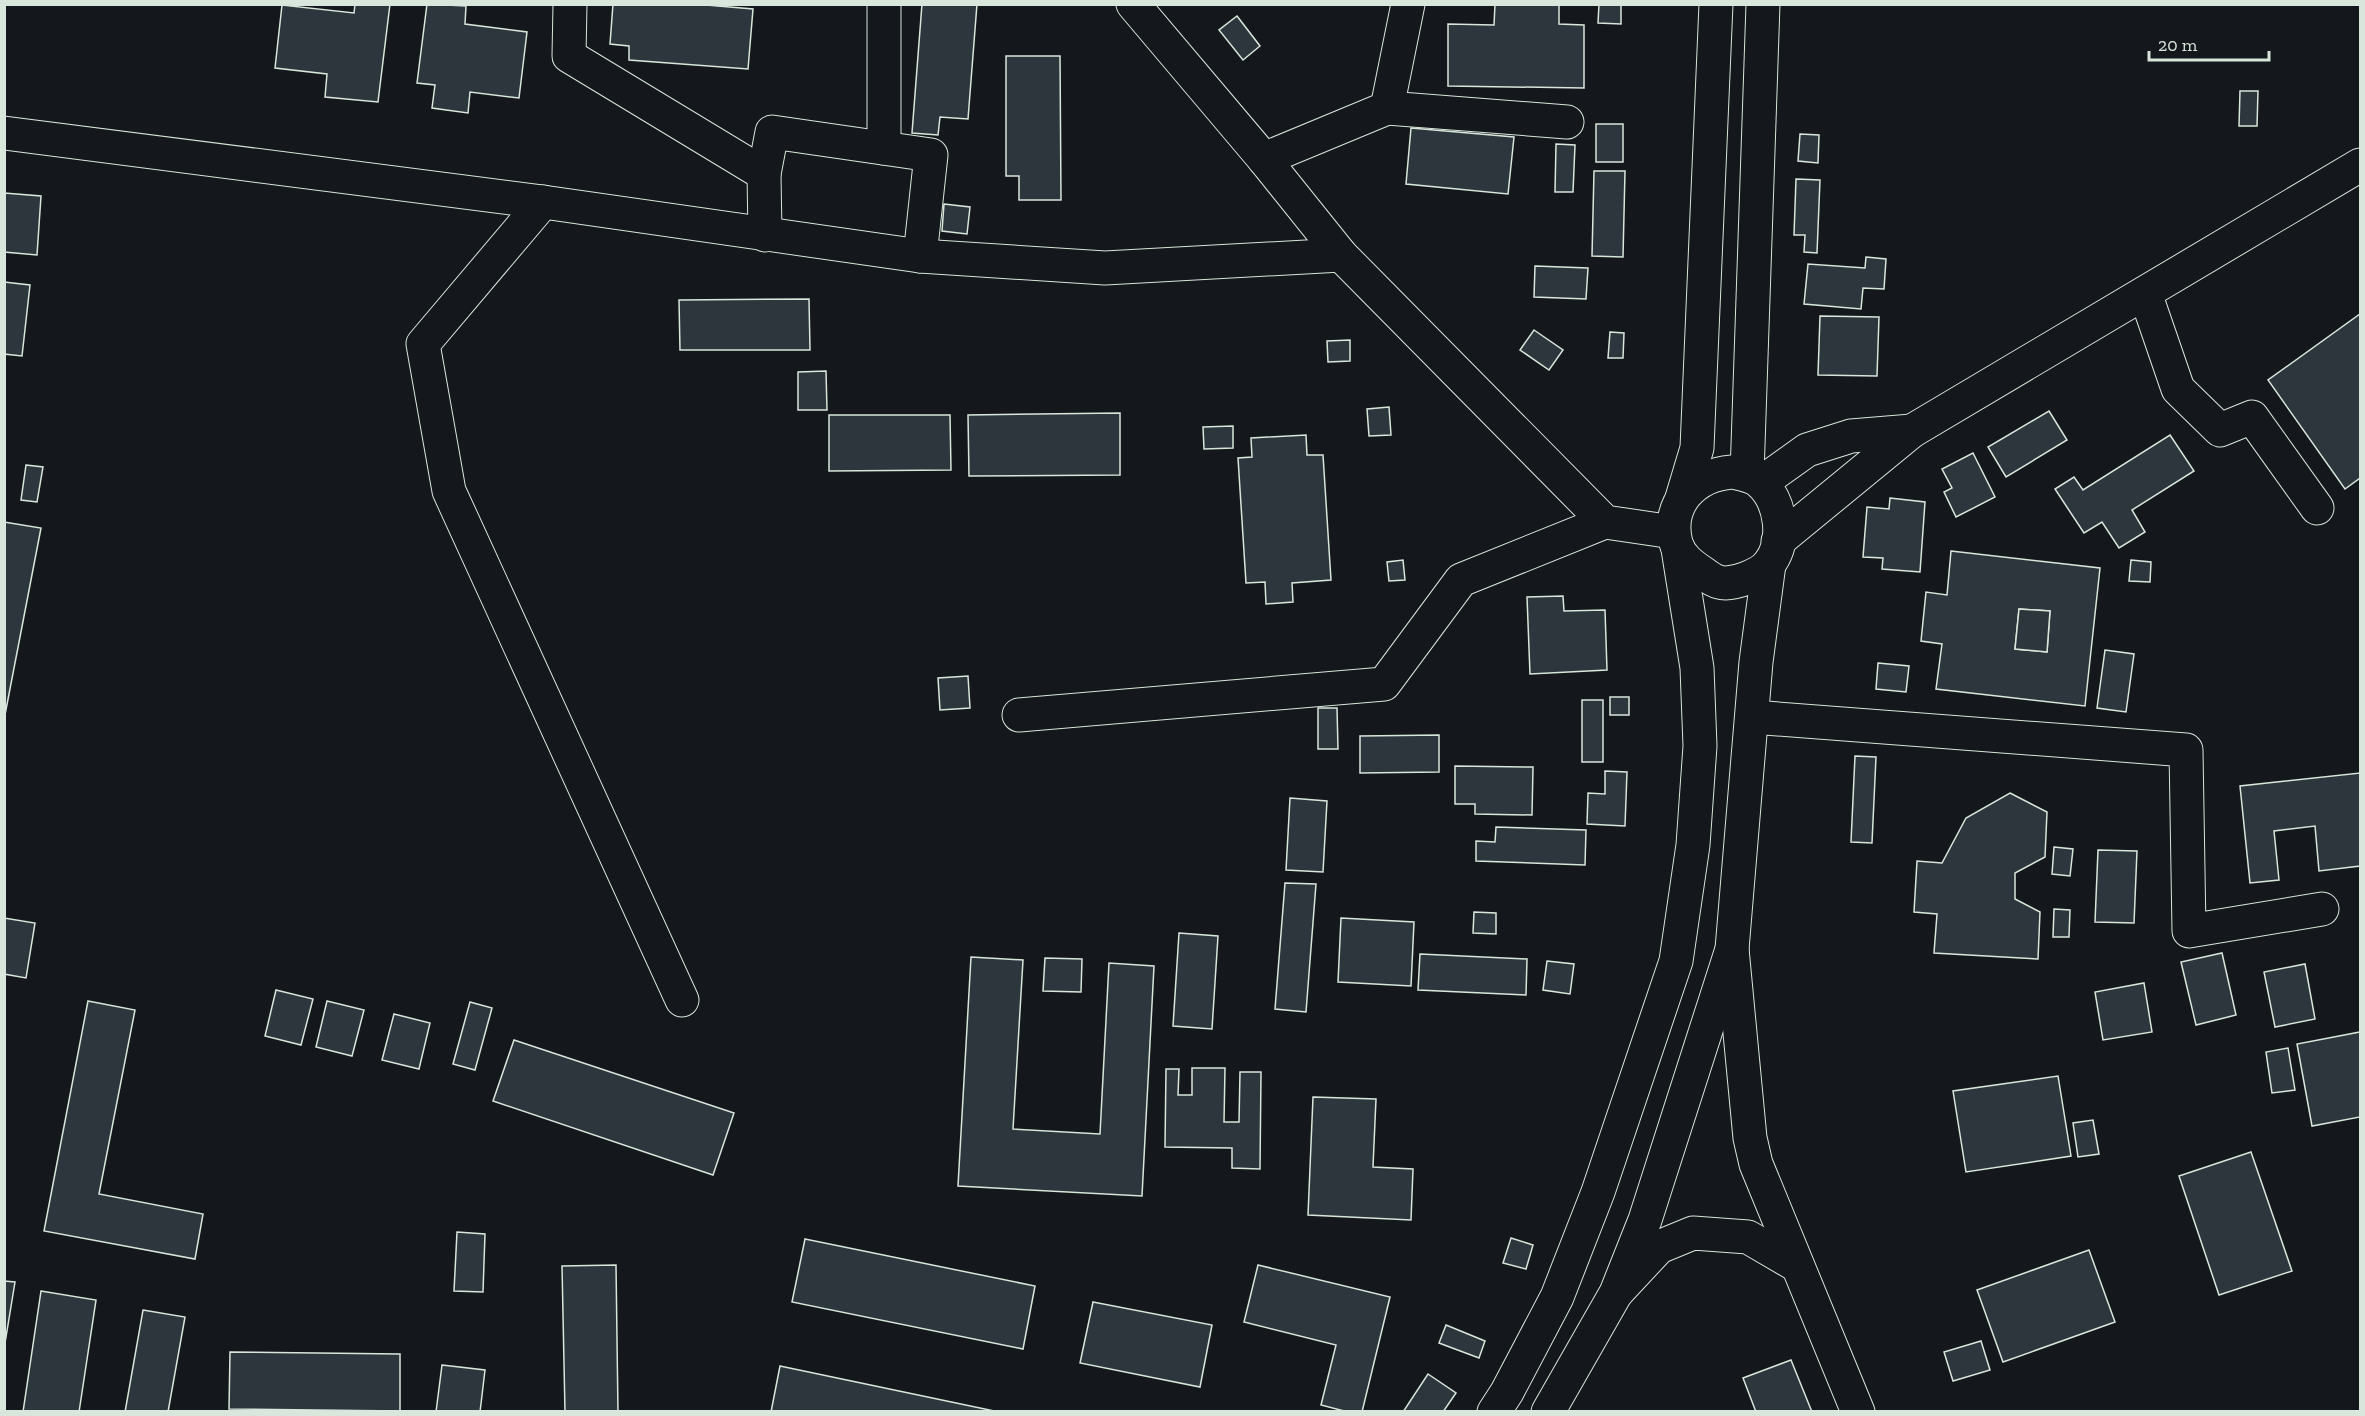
<svg xmlns="http://www.w3.org/2000/svg" width="2365" height="1416" viewBox="0 0 2365 1416" font-family="'Zilla Slab',serif">
	<style>
		.building { fill: #2c363c; stroke: #d8e6dc; stroke-width: 1.5; fill-rule: evenodd }
		.lines { fill: none; stroke-linecap: round; stroke-linejoin: round }
		.minor-casing { stroke: #d8e6dc; stroke-width: 35 }
		.major-casing { stroke: #d8e6dc; stroke-width: 35 }
		.minor { stroke: #14181c; stroke-width: 33 }
		.major { stroke: #14181c; stroke-width: 33 }
	</style>
	<rect width="100%" height="100%" fill="#14181c"/>
	<!-- building -->
	<g class="building">
		<path d="M 355,4 L 390,4 L 378,102 L 325,97 L 327,74 L 275,68 L 282,5 L 354,13 Z"/>
		<path d="M 427,4 L 466,6 L 465,24 L 527,32 L 519,98 L 470,92 L 468,113 L 432,108 L 435,85 L 417,83 Z"/>
		<path d="M 613,4 L 694,4 L 753,9 L 748,69 L 629,60 L 629,46 L 610,44 Z"/>
		<path d="M 922,4 L 977,4 L 968,119 L 940,117 L 938,135 L 912,133 Z"/>
		<path d="M 1495,4 L 1559,4 L 1559,24 L 1584,25 L 1584,88 L 1448,86 L 1448,24 L 1494,25 Z"/>
		<path d="M 1599,4 L 1621,4 L 1621,24 L 1598,23 Z"/>
		<path d="M 1237,16 L 1260,46 L 1243,60 L 1219,30 Z"/>
		<path d="M 1006,56 L 1060,56 L 1061,200 L 1019,200 L 1019,176 L 1006,176 Z"/>
		<path d="M 2240,91 L 2258,91 L 2257,126 L 2239,126 Z"/>
		<rect x="1596" y="124" width="27" height="38"/>
		<path d="M 1411,128 L 1514,137 L 1508,194 L 1406,184 Z"/>
		<path d="M 1800,134 L 1819,135 L 1818,163 L 1798,161 Z"/>
		<path d="M 1556,144 L 1575,145 L 1573,192 L 1555,192 Z"/>
		<path d="M 1594,171 L 1625,171 L 1623,257 L 1592,256 Z"/>
		<path d="M 1796,179 L 1820,180 L 1817,253 L 1804,252 L 1805,235 L 1794,235 Z"/>
		<path d="M 4,193 L 41,196 L 37,255 L 4,252 Z"/>
		<path d="M 944,204 L 970,207 L 967,234 L 942,231 Z"/>
		<path d="M 1866,257 L 1886,259 L 1884,289 L 1863,288 L 1861,309 L 1804,304 L 1808,264 L 1865,268 Z"/>
		<path d="M 1535,266 L 1588,268 L 1586,299 L 1534,297 Z"/>
		<path d="M 4,282 L 30,285 L 22,356 L 4,354 Z"/>
		<path d="M 809,299 L 810,350 L 680,350 L 679,300 Z"/>
		<path d="M 2360,314 L 2360,478 L 2345,489 L 2268,380 Z"/>
		<path d="M 1820,316 L 1879,317 L 1877,376 L 1818,375 Z"/>
		<path d="M 1534,330 L 1563,350 L 1549,370 L 1520,350 Z"/>
		<path d="M 1610,332 L 1624,333 L 1623,358 L 1608,358 Z"/>
		<path d="M 1350,340 L 1350,361 L 1328,362 L 1327,341 Z"/>
		<path d="M 826,371 L 827,410 L 798,410 L 798,372 Z"/>
		<path d="M 1389,407 L 1391,435 L 1369,436 L 1367,409 Z"/>
		<path d="M 2049,411 L 2067,440 L 2006,477 L 1988,447 Z"/>
		<path d="M 1120,413 L 1120,475 L 969,476 L 968,415 Z"/>
		<path d="M 829,415 L 950,415 L 951,470 L 829,471 Z"/>
		<path d="M 1233,426 L 1233,448 L 1204,449 L 1203,427 Z"/>
		<path d="M 1306,435 L 1307,455 L 1323,455 L 1331,580 L 1292,583 L 1293,602 L 1266,604 L 1265,582 L 1246,583 L 1238,458 L 1252,457 L 1251,438 Z"/>
		<path d="M 2170,435 L 2194,471 L 2132,510 L 2145,532 L 2119,548 L 2102,522 L 2084,533 L 2055,489 L 2074,477 L 2083,490 Z"/>
		<path d="M 1973,453 L 1995,497 L 1956,517 L 1944,492 L 1952,488 L 1942,469 Z"/>
		<path d="M 26,465 L 43,467 L 37,502 L 21,500 Z"/>
		<path d="M 1890,498 L 1925,502 L 1920,572 L 1882,569 L 1883,558 L 1863,557 L 1867,507 L 1889,509 Z"/>
		<path d="M 4,522 L 41,528 L 4,720 Z"/>
		<path d="M 1951,551 L 2100,568 L 2085,706 L 1936,689 L 1942,644 L 1921,641 L 1926,592 L 1947,595 ZM 2019,609 L 2050,611 L 2047,652 L 2015,649 Z"/>
		<path d="M 1403,560 L 1405,580 L 1389,581 L 1387,562 Z"/>
		<path d="M 2131,560 L 2151,562 L 2150,582 L 2129,581 Z"/>
		<path d="M 1563,596 L 1564,611 L 1605,610 L 1607,670 L 1530,674 L 1527,597 Z"/>
		<path d="M 2019,609 L 2050,611 L 2047,652 L 2015,649 Z"/>
		<path d="M 2105,650 L 2134,654 L 2126,712 L 2097,708 Z"/>
		<path d="M 1878,663 L 1909,666 L 1906,692 L 1876,689 Z"/>
		<path d="M 968,676 L 970,708 L 940,710 L 938,678 Z"/>
		<rect x="1610" y="697" width="19" height="18"/>
		<rect x="1582" y="700" width="21" height="62"/>
		<path d="M 1318,708 L 1337,708 L 1338,749 L 1318,749 Z"/>
		<path d="M 1439,735 L 1439,772 L 1360,773 L 1360,736 Z"/>
		<path d="M 1855,756 L 1876,757 L 1872,843 L 1851,842 Z"/>
		<path d="M 1455,766 L 1533,767 L 1532,815 L 1475,814 L 1475,804 L 1455,804 Z"/>
		<path d="M 1605,771 L 1627,772 L 1625,826 L 1587,824 L 1588,793 L 1605,794 Z"/>
		<path d="M 2360,773 L 2360,866 L 2319,871 L 2315,826 L 2274,831 L 2279,880 L 2250,883 L 2240,786 Z"/>
		<path d="M 2010,793 L 2047,812 L 2045,857 L 2015,873 L 2015,899 L 2040,912 L 2038,959 L 1934,953 L 1937,914 L 1914,912 L 1917,861 L 1942,863 L 1966,818 Z"/>
		<path d="M 1290,798 L 1327,801 L 1323,872 L 1286,870 Z"/>
		<path d="M 1496,827 L 1586,830 L 1585,865 L 1476,861 L 1476,841 L 1495,842 Z"/>
		<path d="M 2054,847 L 2073,849 L 2070,876 L 2052,874 Z"/>
		<path d="M 2098,850 L 2137,851 L 2134,923 L 2095,922 Z"/>
		<path d="M 1285,883 L 1316,884 L 1306,1012 L 1275,1009 Z"/>
		<path d="M 2054,909 L 2070,910 L 2069,937 L 2053,937 Z"/>
		<path d="M 1474,912 L 1496,913 L 1496,934 L 1473,933 Z"/>
		<path d="M 4,918 L 35,923 L 26,978 L 4,974 Z"/>
		<path d="M 1341,918 L 1414,922 L 1411,986 L 1338,982 Z"/>
		<path d="M 1179,933 L 1218,936 L 1212,1029 L 1173,1026 Z"/>
		<path d="M 2222,953 L 2236,1015 L 2196,1025 L 2181,962 Z"/>
		<path d="M 1420,954 L 1527,959 L 1526,995 L 1418,990 Z"/>
		<path d="M 971,957 L 1023,960 L 1013,1129 L 1100,1134 L 1109,963 L 1154,966 L 1142,1196 L 958,1186 Z"/>
		<path d="M 1045,958 L 1082,959 L 1081,992 L 1043,991 Z"/>
		<path d="M 1547,961 L 1574,964 L 1570,994 L 1543,990 Z"/>
		<path d="M 2305,964 L 2315,1019 L 2275,1027 L 2264,972 Z"/>
		<path d="M 2144,983 L 2152,1032 L 2103,1040 L 2095,992 Z"/>
		<path d="M 276,990 L 313,999 L 301,1045 L 265,1036 Z"/>
		<path d="M 88,1001 L 135,1010 L 99,1194 L 203,1214 L 195,1259 L 44,1231 Z"/>
		<path d="M 327,1001 L 364,1010 L 352,1056 L 316,1047 Z"/>
		<path d="M 470,1002 L 492,1008 L 475,1070 L 453,1064 Z"/>
		<path d="M 394,1014 L 430,1023 L 419,1069 L 382,1060 Z"/>
		<path d="M 2360,1032 L 2360,1117 L 2312,1126 L 2297,1044 Z"/>
		<path d="M 514,1040 L 734,1113 L 713,1175 L 493,1101 Z"/>
		<path d="M 2288,1048 L 2295,1090 L 2272,1093 L 2266,1052 Z"/>
		<path d="M 1192,1068 L 1225,1068 L 1224,1122 L 1239,1122 L 1240,1072 L 1261,1072 L 1260,1169 L 1232,1168 L 1232,1148 L 1165,1147 L 1166,1069 L 1179,1069 L 1178,1095 L 1192,1095 Z"/>
		<path d="M 2058,1076 L 2071,1156 L 1966,1172 L 1953,1091 Z"/>
		<path d="M 1313,1097 L 1376,1099 L 1373,1167 L 1413,1169 L 1411,1220 L 1308,1215 Z"/>
		<path d="M 2093,1120 L 2099,1154 L 2078,1157 L 2073,1123 Z"/>
		<path d="M 2251,1152 L 2292,1271 L 2219,1295 L 2179,1176 Z"/>
		<path d="M 457,1232 L 485,1234 L 483,1292 L 454,1291 Z"/>
		<path d="M 1511,1238 L 1533,1245 L 1526,1269 L 1503,1263 Z"/>
		<path d="M 805,1239 L 1035,1286 L 1023,1349 L 792,1302 Z"/>
		<path d="M 2089,1250 L 2115,1322 L 2003,1362 L 1977,1290 Z"/>
		<path d="M 616,1265 L 618,1412 L 565,1412 L 562,1266 Z"/>
		<path d="M 1258,1265 L 1390,1297 L 1362,1412 L 1348,1412 L 1321,1405 L 1336,1345 L 1244,1322 Z"/>
		<path d="M 4,1281 L 15,1282 L 5,1343 L 4,1343 Z"/>
		<path d="M 41,1291 L 96,1300 L 79,1412 L 23,1412 Z"/>
		<path d="M 1093,1302 L 1212,1325 L 1200,1387 L 1080,1363 Z"/>
		<path d="M 143,1310 L 185,1317 L 168,1412 L 125,1412 Z"/>
		<path d="M 1446,1325 L 1485,1341 L 1479,1358 L 1439,1343 Z"/>
		<path d="M 1981,1341 L 1990,1370 L 1953,1381 L 1944,1352 Z"/>
		<path d="M 230,1352 L 400,1354 L 400,1411 L 229,1409 Z"/>
		<path d="M 1791,1360 L 1812,1412 L 1756,1412 L 1743,1378 Z"/>
		<path d="M 442,1365 L 485,1370 L 480,1412 L 436,1412 Z"/>
		<path d="M 780,1366 L 999,1412 L 771,1412 Z"/>
		<path d="M 1428,1374 L 1456,1393 L 1443,1412 L 1403,1412 Z"/>
	</g>
	<g class="lines">
		<defs>
			<g id="minor">
				<path d="M 570,4 L 569,56 L 764,174"/>
				<path d="M 884,4 L 884,148"/>
				<path d="M 1133,4 L 1264,159 L 1341,255 L 1605,522 L 1673,532"/>
				<path d="M 1387,108 L 1567,122"/>
				<path d="M 4,133 L 543,202 L 920,256 L 1105,268 L 1341,255"/>
				<path d="M 1264,159 L 1387,108 L 1408,4"/>
				<path d="M 543,202 L 423,344 L 449,491 L 682,1000"/>
				<path d="M 765,235 L 764,174 L 772,132 L 931,155 L 920,256"/>
				<path d="M 2145,293 L 2178,389 L 2220,430 L 2252,417 L 2317,508"/>
				<path d="M 1761,483 L 1807,450 L 1851,436 L 1912,431"/>
				<path d="M 1778,541 L 1912,431 L 2360,165"/>
				<path d="M 1019,715 L 1384,684 L 1461,580 L 1605,522"/>
				<path d="M 1752,717 L 2186,750 L 2189,931 L 2322,909"/>
				<path d="M 1732,949 L 1750,1138 L 1756,1164 L 1858,1412"/>
				<path d="M 1617,1292 L 1659,1247 L 1693,1233 L 1748,1237 L 1796,1265"/>
			</g>
			<g id="major">
				<path d="M 1732,472 C 1741,474 1754,476 1761,483 C 1781,502 1787,541 1769,564 C 1760,575 1732,586 1719,582 C 1714,581 1707,576 1703,573 C 1691,565 1680,557 1676,543 C 1666,504 1694,475 1732,472 Z"/>
				<path d="M 1747,475 L 1763,4"/>
				<path d="M 1682,498 L 1697,448 L 1716,4"/>
				<path d="M 1494,1412 L 1507,1392 L 1557,1297 L 1598,1192 L 1676,961 L 1693,845 L 1700,746 L 1697,668 L 1678,549"/>
				<path d="M 1548,1412 L 1616,1293 L 1645,1220 L 1732,949 L 1756,662 L 1769,564"/>
			</g>
		</defs>
		<!-- minor casing -->
		<use href="#minor" class="minor-casing"/>
		<!-- major casing -->
		<use href="#major" class="major-casing"/>
		<!-- minor -->
		<use href="#minor" class="minor"/>
		<!-- major -->
		<use href="#major" class="major"/>
	</g>
	<!-- border -->
	<rect width="2365" height="1416" fill="none" stroke="#d8e6dc" stroke-width="12"/>
	<!-- scale -->
	<path d="M2149 51v9h120v-9" fill="none" stroke="#d8e6dc" stroke-width="3"/>
	<text x="2158" y="51" font-size="18" fill="#d8e6dc" stroke="#14181c" stroke-width="4.5" paint-order="stroke">20 m</text>
</svg>
